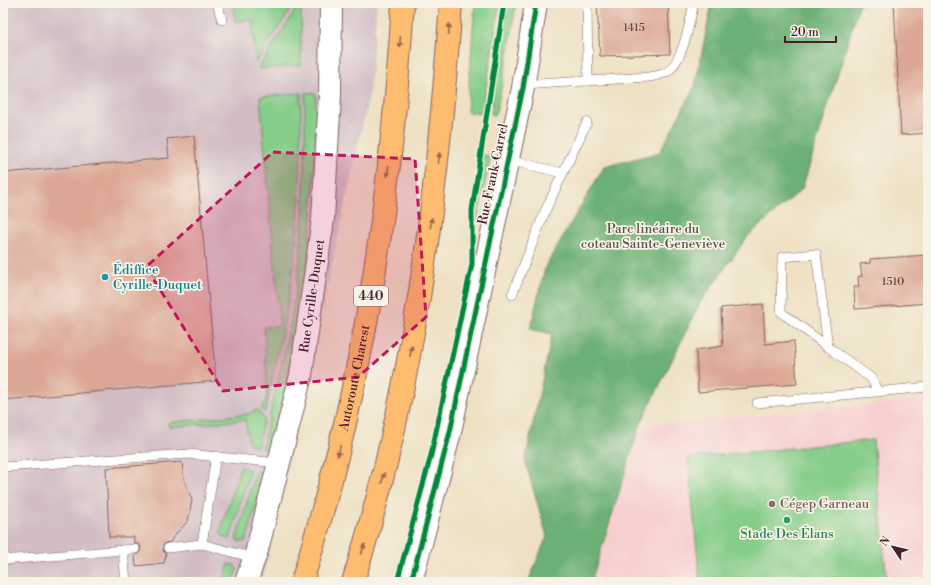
<svg xmlns="http://www.w3.org/2000/svg" width="931" height="585" viewBox="0 0 931 585" font-family="'Libre Bodoni',serif">
	<style>
		.built { fill: #f7cfd0 }
		.industrial { fill: #d2bdc5 }
		.green { fill: #86cd89; stroke: #68765a }
		.forest { fill: #6cb075; stroke: #5b6850 }
		.building { fill: #dba693 }
		.lines { fill: none; stroke-linecap: round; stroke-linejoin: round }
		.service-casing { stroke: #836360; stroke-width: 10 }
		.tertiary-casing { stroke: #836360; stroke-width: 24 }
		.motorway-casing { stroke: #836360; stroke-width: 24 }
		.service { stroke: #fff; stroke-width: 9 }
		.tertiary { stroke: #fff; stroke-width: 22 }
		.motorway { stroke: #fdbc70; stroke-width: 22 }
		.cycleway-casing { stroke: #f7f3e8; stroke-width: 8 }
		.cycleway { stroke: #00873e; stroke-width: 5 }
		.oneway { fill: #9b664a }
		.marked { fill: #c2185b; fill-opacity: 0.2; stroke: #c2185b; stroke-width: 3; stroke-dasharray: 8 5; stroke-linejoin: round }
		.culture-dot { fill: #0f9aa8; stroke: #f7f3e8; stroke-width: 1.5 }
		.education-dot { fill: #8d6e63; stroke: #f7f3e8; stroke-width: 1.5 }
		.leisure-dot { fill: #2e9e5b; stroke: #f7f3e8; stroke-width: 1.5 }
		.labels { text-anchor: middle; dominant-baseline: central; stroke-width: 3.5; stroke-linejoin: round; paint-order: stroke }
		.number-label { font-size: 11px; fill: #6e4145 }
		.shield { fill: #f7f3e8; stroke: #7e5f64; stroke-width: 1 }
		.shield-label { font-size: 12px; font-weight: bold; fill: #4a1f2b }
		.street-label { font-size: 13px; fill: #4a1f2b; stroke: #f7f3e8 }
		.park-label { font-size: 13px; fill: #5c5347; stroke: #f7f3e8 }
		.culture-label { font-size: 13px; fill: #0d838f; stroke: #f7f3e8; text-anchor: start }
		.education-label { font-size: 13px; fill: #785e54; stroke: #f7f3e8; text-anchor: start }
		.leisure-label { font-size: 13px; fill: #27864d; stroke: #f7f3e8 }
	</style>
	<rect width="100%" height="100%" fill="#f7f3e8"/>
	<filter id="ink" filterUnits="userSpaceOnUse"><feTurbulence type="fractalNoise" baseFrequency=".025" numOctaves="2"/><feDisplacementMap in="SourceGraphic" scale="8" xChannelSelector="R" yChannelSelector="G"/><feConvolveMatrix kernelMatrix="1 2 1 2 8 2 1 2 1" color-interpolation-filters="sRGB"/></filter>
	<filter id="wash" filterUnits="userSpaceOnUse"><feTurbulence type="fractalNoise" baseFrequency=".012" numOctaves="4" result="noise"/><feDisplacementMap in="SourceGraphic" scale="16" xChannelSelector="R" yChannelSelector="G"/><feGaussianBlur stdDeviation="0.9" result="paint"/><feColorMatrix in="noise" values="0 0 0 0 0 0 0 0 0 0 0 0 0 0 0 0 0 1.4 0 .05"/><feComposite in="paint" operator="in"/></filter>
	<g filter="url(#wash)">
		<rect width="100%" height="100%" fill="#eee1c3"/>
		<!-- built -->
		<path class="built" d="M 928,399 L 928,582 L 592,582 L 641,426 Z"/>
		<!-- industrial -->
		<path class="industrial" d="M 3,3 L 377,3 L 369,96 L 262,582 L 3,582 Z"/>
		<!-- green -->
		<g class="green">
			<path d="M 233,3 L 295,3 L 256,62 L 252,20 L 235,21 Z"/>
			<path d="M 300,3 L 301,3 L 301,65 L 258,69 Z"/>
			<path d="M 475,3 L 500,3 L 482,113 L 467,112 Z"/>
			<path d="M 508,3 L 516,3 C 511,41 504,78 495,115 L 491,114 Z"/>
			<path d="M 301,93 C 301,140 301,187 297,233 C 292,294 278,353 265,413 L 261,408 L 266,400 L 267,395 L 264,327 L 280,326 L 280,324 L 260,97 Z"/>
			<path d="M 305,93 L 316,93 C 315,156 314,219 306,281 C 298,337 284,392 272,447 L 267,449 L 262,448 C 275,391 291,333 298,275 C 305,215 305,154 305,93 Z"/>
			<path d="M 483,155 L 491,156 L 476,226 C 474,203 480,179 483,155 Z"/>
			<path d="M 258,410 L 264,419 L 257,447 L 249,444 L 245,420 L 169,427 L 168,423 L 247,414 Z"/>
			<path d="M 873,440 L 887,582 L 700,582 L 688,458 Z"/>
			<path d="M 241,467 L 250,470 L 230,539 L 222,536 L 220,533 L 240,468 Z"/>
			<path d="M 256,471 L 260,472 L 265,475 L 246,541 L 241,542 L 236,540 Z"/>
			<path d="M 229,564 L 234,565 L 237,569 L 233,582 L 223,582 Z"/>
		</g>
		<!-- forest -->
		<path class="forest" d="M 712,3 L 860,3 L 802,189 L 748,236 L 700,303 L 640,425 L 591,582 L 528,582 L 547,536 L 525,461 L 552,334 L 530,329 L 546,265 L 604,167 L 660,152 L 695,86 Z"/>
		<g id="blocks">
			<!-- building -->
			<g class="building">
				<path d="M 597,3 L 668,3 L 670,54 L 600,56 Z"/>
				<path d="M 894,3 L 928,3 L 928,133 L 901,135 Z"/>
				<path d="M 194,136 L 216,381 L 3,400 L 3,173 L 169,158 L 167,139 Z"/>
				<path d="M 928,255 L 928,303 L 855,309 L 854,287 L 859,287 L 858,277 L 862,276 L 860,264 L 870,263 L 870,259 Z"/>
				<path d="M 763,304 L 765,344 L 794,341 L 797,384 L 698,392 L 696,350 L 723,346 L 721,308 Z"/>
				<path d="M 182,462 L 184,479 L 192,500 L 188,521 L 173,537 L 170,542 L 165,543 L 163,545 L 163,551 L 166,554 L 164,563 L 136,566 L 135,555 L 139,554 L 141,549 L 140,545 L 134,543 L 134,537 L 109,537 L 106,468 Z"/>
			</g>
		</g>
	</g>
	<g filter="url(#ink)">
		<use href="#blocks" fill-opacity="0" stroke="#836360" stroke-width="1"/>
		<g class="lines">
			<defs>
				<g id="service">
					<path d="M 217,3 L 222,20"/>
					<path d="M 587,3 L 588,81"/>
					<path d="M 523,85 L 649,77 C 654,76 662,75 667,72 C 684,60 689,23 694,3"/>
					<path d="M 508,160 L 563,173 L 587,122"/>
					<path d="M 816,254 L 828,347 L 781,312 L 782,257 Z"/>
					<path d="M 512,295 L 546,209 L 563,173"/>
					<path d="M 828,347 L 871,378 L 878,392"/>
					<path d="M 757,403 L 928,387"/>
					<path d="M 216,456 L 202,544 L 254,558"/>
					<path d="M 3,467 L 188,454 L 279,463"/>
					<path d="M 3,548 L 4,560"/>
					<path d="M 168,548 L 202,544"/>
					<path d="M 123,550 L 126,582"/>
					<path d="M 3,560 L 135,549"/>
				</g>
				<g id="tertiary">
					<path id="s1" d="M 246,582 L 257,550 L 301,375 L 323,219 L 330,95 L 331,3"/>
					<path d="M 411,582 L 450,432 L 523,88 L 536,3"/>
				</g>
				<g id="motorway">
					<path id="s2" d="M 302,582 C 322,516 340,450 354,383 C 381,258 395,131 403,3"/>
					<path d="M 353,582 C 413,393 437,200 451,3"/>
				</g>
			</defs>
			<!-- service casing -->
			<use href="#service" class="service-casing"/>
			<!-- tertiary casing -->
			<use href="#tertiary" class="tertiary-casing"/>
			<!-- motorway casing -->
			<use href="#motorway" class="motorway-casing"/>
			<!-- service -->
			<use href="#service" class="service"/>
			<!-- tertiary -->
			<use href="#tertiary" class="tertiary"/>
			<!-- motorway -->
			<use href="#motorway" class="motorway"/>
			<defs>
				<g id="cycleway">
					<path d="M 397,582 L 431,455 L 472,264 L 472,210 L 504,3"/>
					<path d="M 411,582 L 450,432 L 523,88 L 536,3"/>
				</g>
			</defs>
			<!-- cycleway casing -->
			<use href="#cycleway" class="cycleway-casing"/>
			<!-- cycleway -->
			<use href="#cycleway" class="cycleway"/>
		</g>
		<!-- one-way arrows -->
		<defs><path id="oneway-solid" d="M-6-.8H1V-3.2L6.5 0L1 3.2V.8H-6Z"/></defs>
		<g class="oneway">
			<use href="#oneway-solid" transform="translate(449 29) rotate(-86)"/>
			<use href="#oneway-solid" transform="translate(400 42) rotate(95)"/>
			<use href="#oneway-solid" transform="translate(439 158) rotate(-83)"/>
			<use href="#oneway-solid" transform="translate(388 171) rotate(97)"/>
			<use href="#oneway-solid" transform="translate(431 223) rotate(-83)"/>
			<use href="#oneway-solid" transform="translate(411 351) rotate(-79)"/>
			<use href="#oneway-solid" transform="translate(339 451) rotate(104)"/>
			<use href="#oneway-solid" transform="translate(383 478) rotate(-75)"/>
			<use href="#oneway-solid" transform="translate(363 549) rotate(-74)"/>
		</g>
	</g>
	<!-- marked area -->
	<path class="marked" d="M 273,152 L 415,159 L 426,317 L 358,377 L 223,391 L 146,267 Z"/>
	<!-- markers -->
	<circle class="culture-dot" cx="105" cy="277" r="4"/>
	<circle class="education-dot" cx="772" cy="504" r="4"/>
	<circle class="leisure-dot" cx="787" cy="520" r="4"/>
	<g class="labels">
		<!-- number labels -->
		<g class="number-label">
			<text x="634" y="28">1415</text>
			<text x="893" y="282">1510</text>
		</g>
		<!-- shield labels -->
		<rect class="shield" x="354" y="286" width="34" height="20" rx="3"/>
		<g class="shield-label">
			<text x="371" y="296">440</text>
		</g>
		<!-- street labels -->
		<g class="street-label">
			<text transform="translate(493 174) rotate(-78)">Rue Frank-Carrel</text>
			<text stroke="none"><textPath href="#s1" startOffset="294">Rue Cyrille-Duquet</textPath></text>
			<text stroke="none"><textPath href="#s2" startOffset="211">Autoroute Charest</textPath></text>
		</g>
		<!-- park labels -->
		<g class="park-label">
			<text x="653" y="229">Parc linéaire du<tspan x="653" dy="15">coteau Sainte-Geneviève</tspan></text>
		</g>
		<!-- culture labels -->
		<g class="culture-label">
			<text x="113" y="270">Édiffice<tspan x="113" dy="15">Cyrille-Duquet</tspan></text>
		</g>
		<!-- education labels -->
		<g class="education-label">
			<text x="780" y="504">Cégep Garneau</text>
		</g>
		<!-- leisure labels -->
		<g class="leisure-label">
			<text x="787" y="534">Stade Des Élans</text>
		</g>
	</g>
	<!-- margin -->
	<rect width="931" height="585" fill="none" stroke="#f7f3e8" stroke-width="16"/>
	<!-- north arrow -->
	<g transform="translate(893 547) rotate(305)" stroke="#f7f3e8" stroke-width="3" paint-order="stroke">
	<path d="M0-3L7 15L0 10L-7 15Z" fill="#4a1f2b"/>
	<text y="-6" font-size="11" font-weight="bold" text-anchor="middle" fill="#4a1f2b">N</text>
	</g>
	<!-- scale -->
	<path d="M785 36v6h51v-6" fill="none" stroke="#4a1f2b" stroke-width="2"/>
	<text x="791" y="36" font-size="12" fill="#4a1f2b" stroke="#f7f3e8" stroke-width="3" paint-order="stroke">20 m</text>
</svg>
